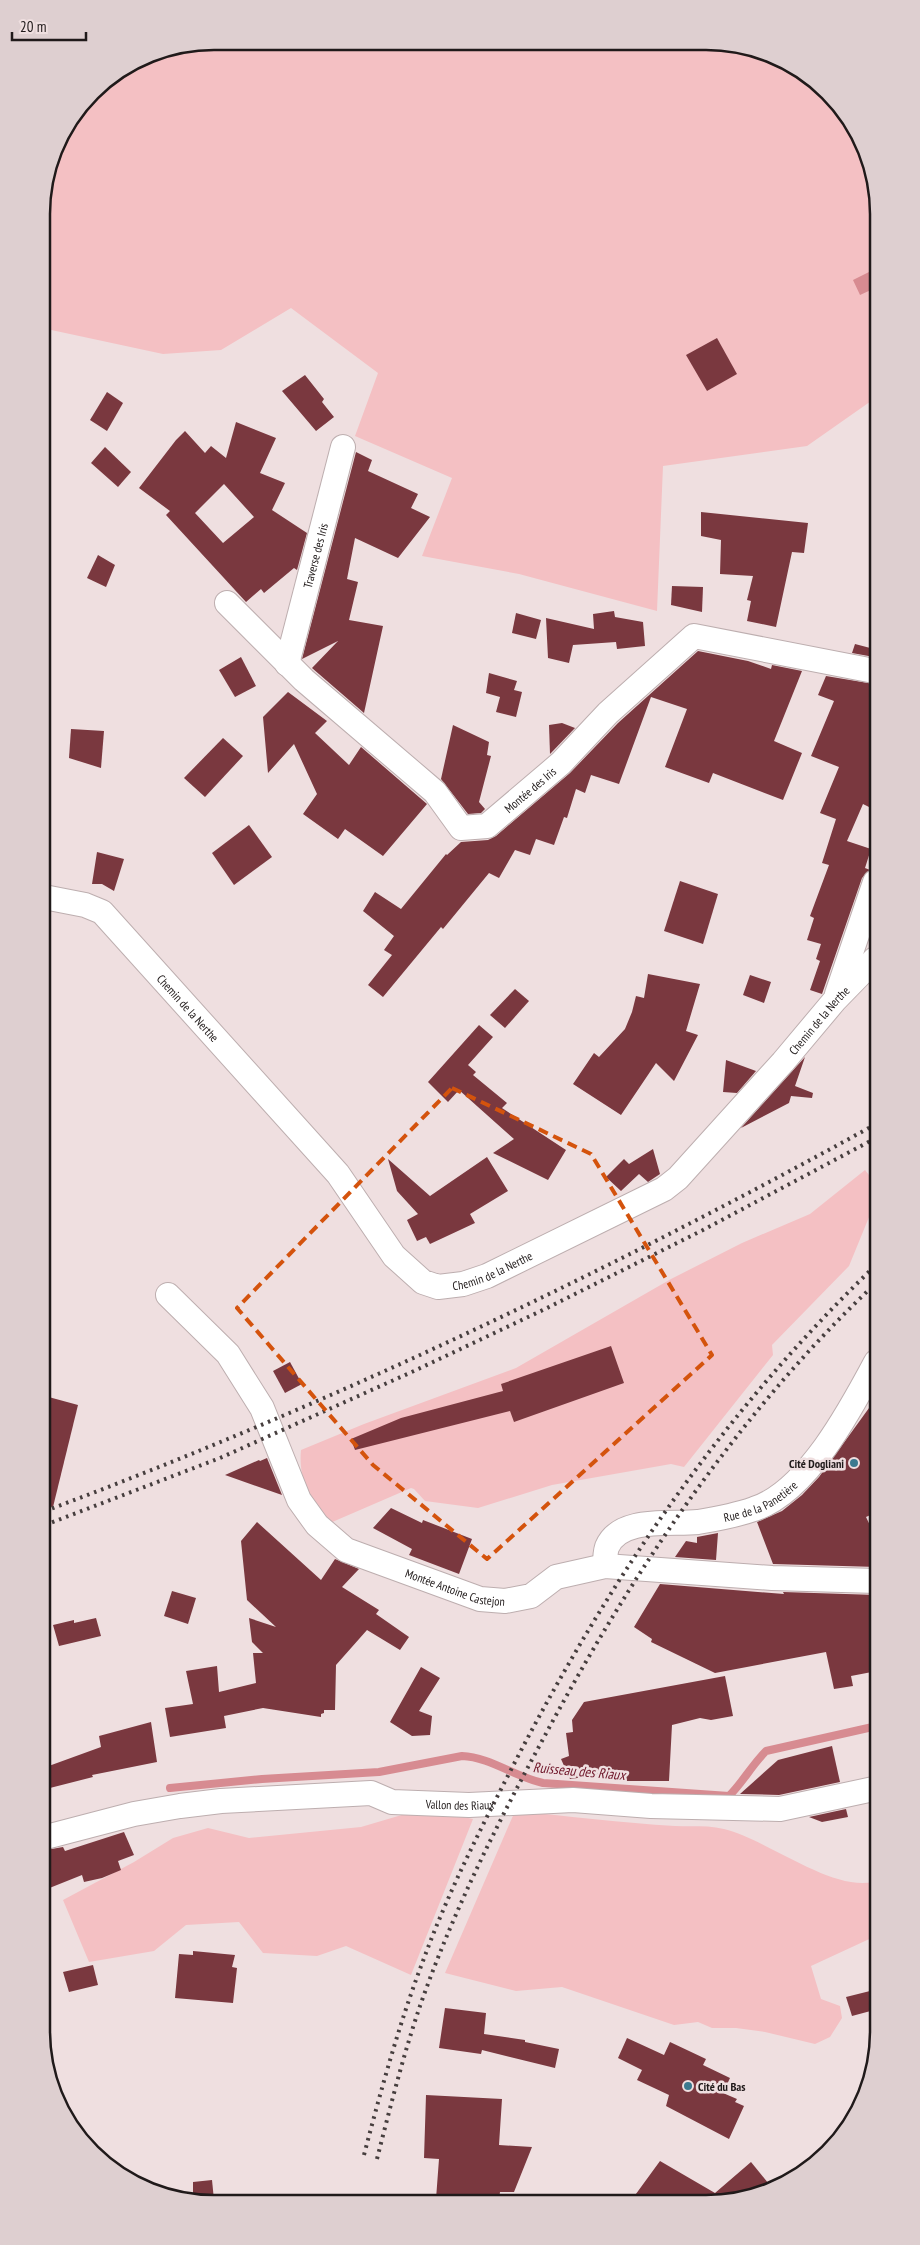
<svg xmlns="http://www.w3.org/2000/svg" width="920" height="2245" viewBox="0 0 920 2245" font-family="'PT Sans Narrow',sans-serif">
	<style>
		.green { fill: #f4c0c3 }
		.water { fill: #d78b91 }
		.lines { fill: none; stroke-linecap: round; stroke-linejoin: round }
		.stream { stroke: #d78b91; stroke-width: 8 }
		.building { fill: #7a383f; fill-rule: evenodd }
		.street-casing { stroke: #bdaeaf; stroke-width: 26 }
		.street { stroke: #fff; stroke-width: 24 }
		.rail { stroke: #463e3e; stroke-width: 4; stroke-dasharray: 2.5 5; stroke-linecap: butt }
		.marked { fill: none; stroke: #d4530d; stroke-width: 4; stroke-dasharray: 10 6; stroke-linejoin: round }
		.poi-dot { fill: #3c798f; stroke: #efdfe0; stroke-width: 2 }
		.labels { text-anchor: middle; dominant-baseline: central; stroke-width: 5; stroke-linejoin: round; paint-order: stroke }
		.street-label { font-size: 12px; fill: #201a1a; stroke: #efdfe0 }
		.poi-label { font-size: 12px; font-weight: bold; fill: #201a1a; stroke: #efdfe0; text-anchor: end }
		.water-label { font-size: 14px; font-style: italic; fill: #6d1427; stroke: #efdfe0 }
		.rim { fill: none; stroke: #201a1a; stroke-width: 2.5 }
	</style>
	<rect width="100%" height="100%" fill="#efdfe0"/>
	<!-- green -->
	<g class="green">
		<path d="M 256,42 L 739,45 L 783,59 L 828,92 L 873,170 L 874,399 L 807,446 L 663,466 L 657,611 L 519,574 L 422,556 L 452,478 L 355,436 L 378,373 L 291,308 L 221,350 L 163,354 L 42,328 L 42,202 L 59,137 L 100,84 L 148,54 L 199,44 L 250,49 Z"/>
		<path d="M 865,1170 L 876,1184 L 876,1200 L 849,1266 L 772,1345 L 773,1355 L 684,1467 L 671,1464 L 552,1485 L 478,1508 L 425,1501 L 414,1489 L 411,1488 L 330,1523 C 311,1500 298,1480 301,1450 L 364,1424 L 516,1368 L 671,1279 L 742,1243 L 810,1214 Z"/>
		<path d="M 515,1811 C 568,1816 622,1823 675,1826 C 691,1827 708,1825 724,1829 C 768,1840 831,1891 873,1882 L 873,1872 L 878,1868 L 878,1935 L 811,1966 L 821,1999 L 840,2006 L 842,2018 L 830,2037 L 815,2044 L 765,2032 L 736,2028 L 712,2028 L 698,2022 L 674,2025 L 562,1987 L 516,1991 L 445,1973 Z"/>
		<path d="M 444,1813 L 473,1819 L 411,1975 L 346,1946 L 317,1956 L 263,1953 L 239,1922 L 186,1925 L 154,1951 L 89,1962 L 63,1900 L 134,1862 L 173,1838 L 208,1828 L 249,1838 L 361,1827 L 405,1814 Z"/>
	</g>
	<!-- water -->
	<path class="water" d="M 873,270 L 873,289 L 860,295 L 853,280 Z"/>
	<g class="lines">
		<!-- stream -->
		<path class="stream" d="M 170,1788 L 262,1779 L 379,1772 L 462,1756 C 490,1757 515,1777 543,1783 L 729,1796 C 743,1782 752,1765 766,1751 L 877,1726"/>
	</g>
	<!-- building -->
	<g class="building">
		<path d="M 717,338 L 737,374 L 707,391 L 686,355 Z"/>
		<path d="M 305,375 L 324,399 L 322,402 L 334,417 L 316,431 L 282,391 Z"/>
		<path d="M 107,392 L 123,403 L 107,431 L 90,420 Z"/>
		<path d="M 236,422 L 276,438 L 260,473 L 285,483 L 272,510 L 307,533 L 297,570 L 294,568 L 264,593 L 261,589 L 246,602 L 166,515 L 170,511 L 139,488 L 176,440 L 185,431 L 205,453 L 211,446 L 226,458 ZM 224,484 L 254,517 L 223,543 L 195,513 Z"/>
		<path d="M 105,447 L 131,472 L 118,487 L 91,463 Z"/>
		<path d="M 356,452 L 372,460 L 368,471 L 418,494 L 411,508 L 430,517 L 398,558 L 355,538 L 347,579 L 358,582 L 349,620 L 383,626 L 364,713 L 312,668 L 338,641 L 302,659 Z"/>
		<path d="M 701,512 L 808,523 L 804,553 L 792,552 L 776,627 L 747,621 L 751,601 L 747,600 L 753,576 L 720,574 L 721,540 L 701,536 Z"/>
		<path d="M 98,555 L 115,565 L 106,587 L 87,578 Z"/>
		<path d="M 672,586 L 703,587 L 702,612 L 671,605 Z"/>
		<path d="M 614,611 L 615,617 L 643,622 L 645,646 L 617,649 L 616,642 L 573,645 L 569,663 L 548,658 L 546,618 L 594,629 L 593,614 Z"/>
		<path d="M 516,613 L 541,620 L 536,639 L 512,633 Z"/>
		<path d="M 855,644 L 874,649 L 874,657 L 852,653 Z"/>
		<path d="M 698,651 L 748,661 L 771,669 L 772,665 L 802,671 L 774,741 L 802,753 L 783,800 L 713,773 L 709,783 L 665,767 L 687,709 L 651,697 L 619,784 L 591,775 L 585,793 L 576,789 L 567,818 L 564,817 L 554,845 L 536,839 L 530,855 L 515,850 L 499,878 L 489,873 L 443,929 L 441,927 L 383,997 L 368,985 L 392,955 L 384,950 L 394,936 L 363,911 L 375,892 L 401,909 L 446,854 L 447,855 L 461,842 L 488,840 L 496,836 L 570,773 L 618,723 Z"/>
		<path d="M 241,657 L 256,686 L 235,697 L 219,670 Z"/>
		<path d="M 489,673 L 517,681 L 514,690 L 522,692 L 516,717 L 496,712 L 500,697 L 486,693 Z"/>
		<path d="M 826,676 L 874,684 L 875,794 L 869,807 L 863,804 L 847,841 L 871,849 L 865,868 L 870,870 L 862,878 L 822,994 L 810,990 L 820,961 L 816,959 L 821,944 L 807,940 L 814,918 L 810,916 L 829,865 L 822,863 L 836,819 L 820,813 L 839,767 L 811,756 L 834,701 L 818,695 Z"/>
		<path d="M 288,692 L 327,721 L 315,733 L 349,765 L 361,747 L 427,804 L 383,856 L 345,829 L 338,839 L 303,814 L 317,794 L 294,744 L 268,773 L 263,717 Z"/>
		<path d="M 562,723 L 575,728 L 550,754 L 549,725 Z"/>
		<path d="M 453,725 L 489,742 L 487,755 L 491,756 L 479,802 L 485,809 L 481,813 L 468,814 L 441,779 Z"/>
		<path d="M 71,729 L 104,731 L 101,768 L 69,758 Z"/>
		<path d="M 223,738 L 243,756 L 205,797 L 184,778 Z"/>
		<path d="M 249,825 L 272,857 L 234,885 L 212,853 Z"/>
		<path d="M 97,852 L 124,859 L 114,891 L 102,884 L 92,884 Z"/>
		<path d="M 680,881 L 718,894 L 703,944 L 664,931 Z"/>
		<path d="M 648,974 L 700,984 L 686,1031 L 698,1035 L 674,1081 L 656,1063 L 621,1115 L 573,1084 L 594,1053 L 599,1057 L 625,1029 L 632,1012 L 636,996 L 644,998 Z"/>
		<path d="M 750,975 L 771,982 L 764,1003 L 743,995 Z"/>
		<path d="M 515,989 L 529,1001 L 505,1028 L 490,1015 Z"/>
		<path d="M 479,1025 L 493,1037 L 468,1065 L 476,1072 L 473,1075 L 507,1103 L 502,1108 L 566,1150 L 548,1180 L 493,1153 L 514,1139 L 459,1090 L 448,1102 L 428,1082 Z"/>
		<path d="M 805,1057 L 795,1086 L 813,1093 L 812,1098 L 791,1096 L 789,1103 L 741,1128 Z"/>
		<path d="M 726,1060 L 756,1071 L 737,1093 L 723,1092 Z"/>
		<path d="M 653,1149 L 660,1174 L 648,1182 L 639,1174 L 621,1191 L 606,1177 L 624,1159 L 629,1164 Z"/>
		<path d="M 487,1157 L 508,1191 L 470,1214 L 475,1223 L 430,1244 L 426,1237 L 417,1241 L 407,1220 L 418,1214 L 397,1191 L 388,1159 L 430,1196 Z"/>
		<path d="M 611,1346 L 624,1383 L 514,1422 L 510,1411 L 355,1450 L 351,1439 L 401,1418 L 503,1391 L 501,1384 Z"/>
		<path d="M 290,1362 L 302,1384 L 285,1393 L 273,1371 Z"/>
		<path d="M 45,1396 L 78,1405 L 53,1507 L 45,1506 Z"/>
		<path d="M 877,1397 L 877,1512 L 866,1517 L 877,1540 L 877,1567 L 773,1564 L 757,1522 L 782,1511 L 802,1495 L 819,1477 Z"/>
		<path d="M 267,1458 L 282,1495 L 225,1475 L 259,1460 L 260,1461 Z"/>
		<path d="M 391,1508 L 422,1523 L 423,1520 L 472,1539 L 459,1574 L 409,1555 L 412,1549 L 373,1528 Z"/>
		<path d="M 257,1522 L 321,1580 L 335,1559 L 359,1569 L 342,1587 L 379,1610 L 376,1614 L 409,1637 L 400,1650 L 367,1630 L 336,1665 L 335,1710 L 324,1710 L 324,1713 L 321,1714 L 321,1717 L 263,1708 L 224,1716 L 226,1728 L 170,1737 L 165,1708 L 193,1704 L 186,1671 L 217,1666 L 219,1692 L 256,1683 L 253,1653 L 263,1653 L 252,1642 L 249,1618 L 276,1627 L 247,1600 L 241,1541 Z"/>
		<path d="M 718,1533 L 716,1560 L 675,1557 L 686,1541 L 697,1543 L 697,1537 Z"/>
		<path d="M 660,1584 L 784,1594 L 783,1592 L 877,1595 L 877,1671 L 851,1676 L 853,1686 L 834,1689 L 826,1652 L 715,1673 L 651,1642 L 652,1639 L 634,1627 Z"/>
		<path d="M 172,1591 L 196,1598 L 188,1624 L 164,1616 Z"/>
		<path d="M 96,1618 L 101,1636 L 59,1646 L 53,1625 L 74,1620 L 74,1623 Z"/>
		<path d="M 421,1667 L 440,1678 L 419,1711 L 432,1716 L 430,1735 L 412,1736 L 390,1722 Z"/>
		<path d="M 725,1676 L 733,1716 L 711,1720 L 700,1718 L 672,1725 L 669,1781 L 622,1781 L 622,1772 L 570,1779 L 561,1759 L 569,1756 L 566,1733 L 573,1732 L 572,1720 L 584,1702 Z"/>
		<path d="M 151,1722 L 157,1762 L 92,1775 L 93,1777 L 46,1789 L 46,1767 L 101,1747 L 99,1736 Z"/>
		<path d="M 832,1746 L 840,1782 L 779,1795 L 740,1794 L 778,1760 Z"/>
		<path d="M 846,1809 L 848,1817 L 822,1822 L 809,1817 Z"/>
		<path d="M 124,1832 L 134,1855 L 118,1861 L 121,1870 L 102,1878 L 84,1882 L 82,1875 L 47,1889 L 46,1850 L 63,1847 L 65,1851 Z"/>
		<path d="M 193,1951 L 235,1955 L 232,1967 L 237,1968 L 233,2003 L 175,1998 L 179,1954 L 193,1955 Z"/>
		<path d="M 93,1965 L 98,1985 L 69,1992 L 63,1972 Z"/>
		<path d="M 878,1989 L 878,2009 L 852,2016 L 846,1997 Z"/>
		<path d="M 445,2008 L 486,2013 L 484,2034 L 525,2040 L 525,2042 L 559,2049 L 555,2068 L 482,2050 L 481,2054 L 439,2048 Z"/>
		<path d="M 627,2038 L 664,2055 L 670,2042 L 706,2059 L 703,2065 L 730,2078 L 723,2093 L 737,2099 L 735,2102 L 744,2106 L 729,2139 L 666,2106 L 669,2095 L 637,2080 L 642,2070 L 618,2058 Z"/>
		<path d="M 426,2095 L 502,2099 L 499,2145 L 532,2147 L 514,2192 L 500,2192 L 499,2199 L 436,2199 L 439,2159 L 424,2158 Z"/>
		<path d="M 660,2161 L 715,2193 L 751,2162 L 773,2189 L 750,2198 L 633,2198 Z"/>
		<path d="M 212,2180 L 214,2200 L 193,2200 L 193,2182 Z"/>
	</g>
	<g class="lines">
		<defs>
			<g id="street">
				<path id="s1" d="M 227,603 L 304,680 L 435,792 L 461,828 L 487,826 L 561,763 L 608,713 L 694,636 L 874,671"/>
				<path id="s2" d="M 287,664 L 343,447"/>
				<path id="s3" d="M 44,897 L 85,905 L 102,912 L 338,1174 L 394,1256 L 423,1282 L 438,1287 L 463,1284 L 487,1276 L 664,1189 L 678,1178 L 783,1062 L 835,1000 L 875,959"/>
				<path d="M 837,994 L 875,882"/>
				<path id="s4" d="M 168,1295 L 228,1354 L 262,1408 L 299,1500 L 317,1525 L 346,1550 L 480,1599 L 505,1601 L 531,1596 L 556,1577 L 605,1566 L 772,1578 L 877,1581"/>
				<path id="s5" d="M 605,1566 C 605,1560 605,1553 607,1547 C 620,1516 671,1525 698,1522 C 716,1519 737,1515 754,1509 C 807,1492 851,1409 876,1362"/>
				<path id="s6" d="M 46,1837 L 134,1814 L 180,1806 L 221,1801 L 371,1793 L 392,1802 L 469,1805 L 573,1800 L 651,1806 L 780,1809 L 878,1788"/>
			</g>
		</defs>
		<!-- street casing -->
		<use href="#street" class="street-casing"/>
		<!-- street -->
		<use href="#street" class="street"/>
		<!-- rail -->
		<g class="rail">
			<path d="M 45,1511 C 330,1405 610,1271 876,1124"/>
			<path d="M 45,1525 L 220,1458 L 414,1371 L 545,1309 L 703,1230 L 876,1138"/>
			<path d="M 364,2155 C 381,2090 399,2024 423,1961 C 448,1892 482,1826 515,1762 C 612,1575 724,1411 876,1265"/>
			<path d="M 377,2159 C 390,2108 403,2056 420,2006 C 452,1914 496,1826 542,1741 C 631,1574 738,1413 876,1283"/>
		</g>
	</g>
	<!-- marked area -->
	<path class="marked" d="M 452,1088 L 591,1154 L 712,1355 L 487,1559 L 373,1465 L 237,1308 Z"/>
	<!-- markers -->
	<g class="poi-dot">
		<circle cx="854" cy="1463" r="5"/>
		<circle cx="688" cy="2086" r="5"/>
	</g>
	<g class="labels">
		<!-- street labels -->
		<g class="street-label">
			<text stroke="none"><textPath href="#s2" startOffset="112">Traverse des Iris</textPath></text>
			<text stroke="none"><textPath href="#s1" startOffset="408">Montée des Iris</textPath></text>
			<text stroke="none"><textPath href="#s3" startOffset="189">Chemin de la Nerthe</textPath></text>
			<text stroke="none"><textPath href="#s3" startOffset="1044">Chemin de la Nerthe</textPath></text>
			<text stroke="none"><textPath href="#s3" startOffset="624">Chemin de la Nerthe</textPath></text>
			<text stroke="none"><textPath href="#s5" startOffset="185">Rue de la Panetière</textPath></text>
			<text stroke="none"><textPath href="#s4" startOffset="432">Montée Antoine Castejon</textPath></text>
			<text stroke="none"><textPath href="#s6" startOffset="420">Vallon des Riaux</textPath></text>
		</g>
		<!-- poi labels -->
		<g class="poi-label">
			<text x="844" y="1463">Cité Dogliani</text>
			<text x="698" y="2086" text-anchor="start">Cité du Bas</text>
		</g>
		<!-- water labels -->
		<g class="water-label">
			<text transform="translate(579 1771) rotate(5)">Ruisseau des Riaux</text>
		</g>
	</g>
	<!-- crop -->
	<path d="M0 0H920V2245H0ZM214 50H706A164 164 0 0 1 870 214V2031A164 164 0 0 1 706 2195H214A164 164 0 0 1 50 2031V214A164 164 0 0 1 214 50Z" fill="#decfd0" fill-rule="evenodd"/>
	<path class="rim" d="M214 50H706A164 164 0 0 1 870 214V2031A164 164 0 0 1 706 2195H214A164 164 0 0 1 50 2031V214A164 164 0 0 1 214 50Z"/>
	<!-- scale -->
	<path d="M12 32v8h74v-8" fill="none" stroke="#201a1a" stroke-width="2.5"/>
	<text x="20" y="32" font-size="15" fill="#201a1a" stroke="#efdfe0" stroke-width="4" paint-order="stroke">20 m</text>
</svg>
